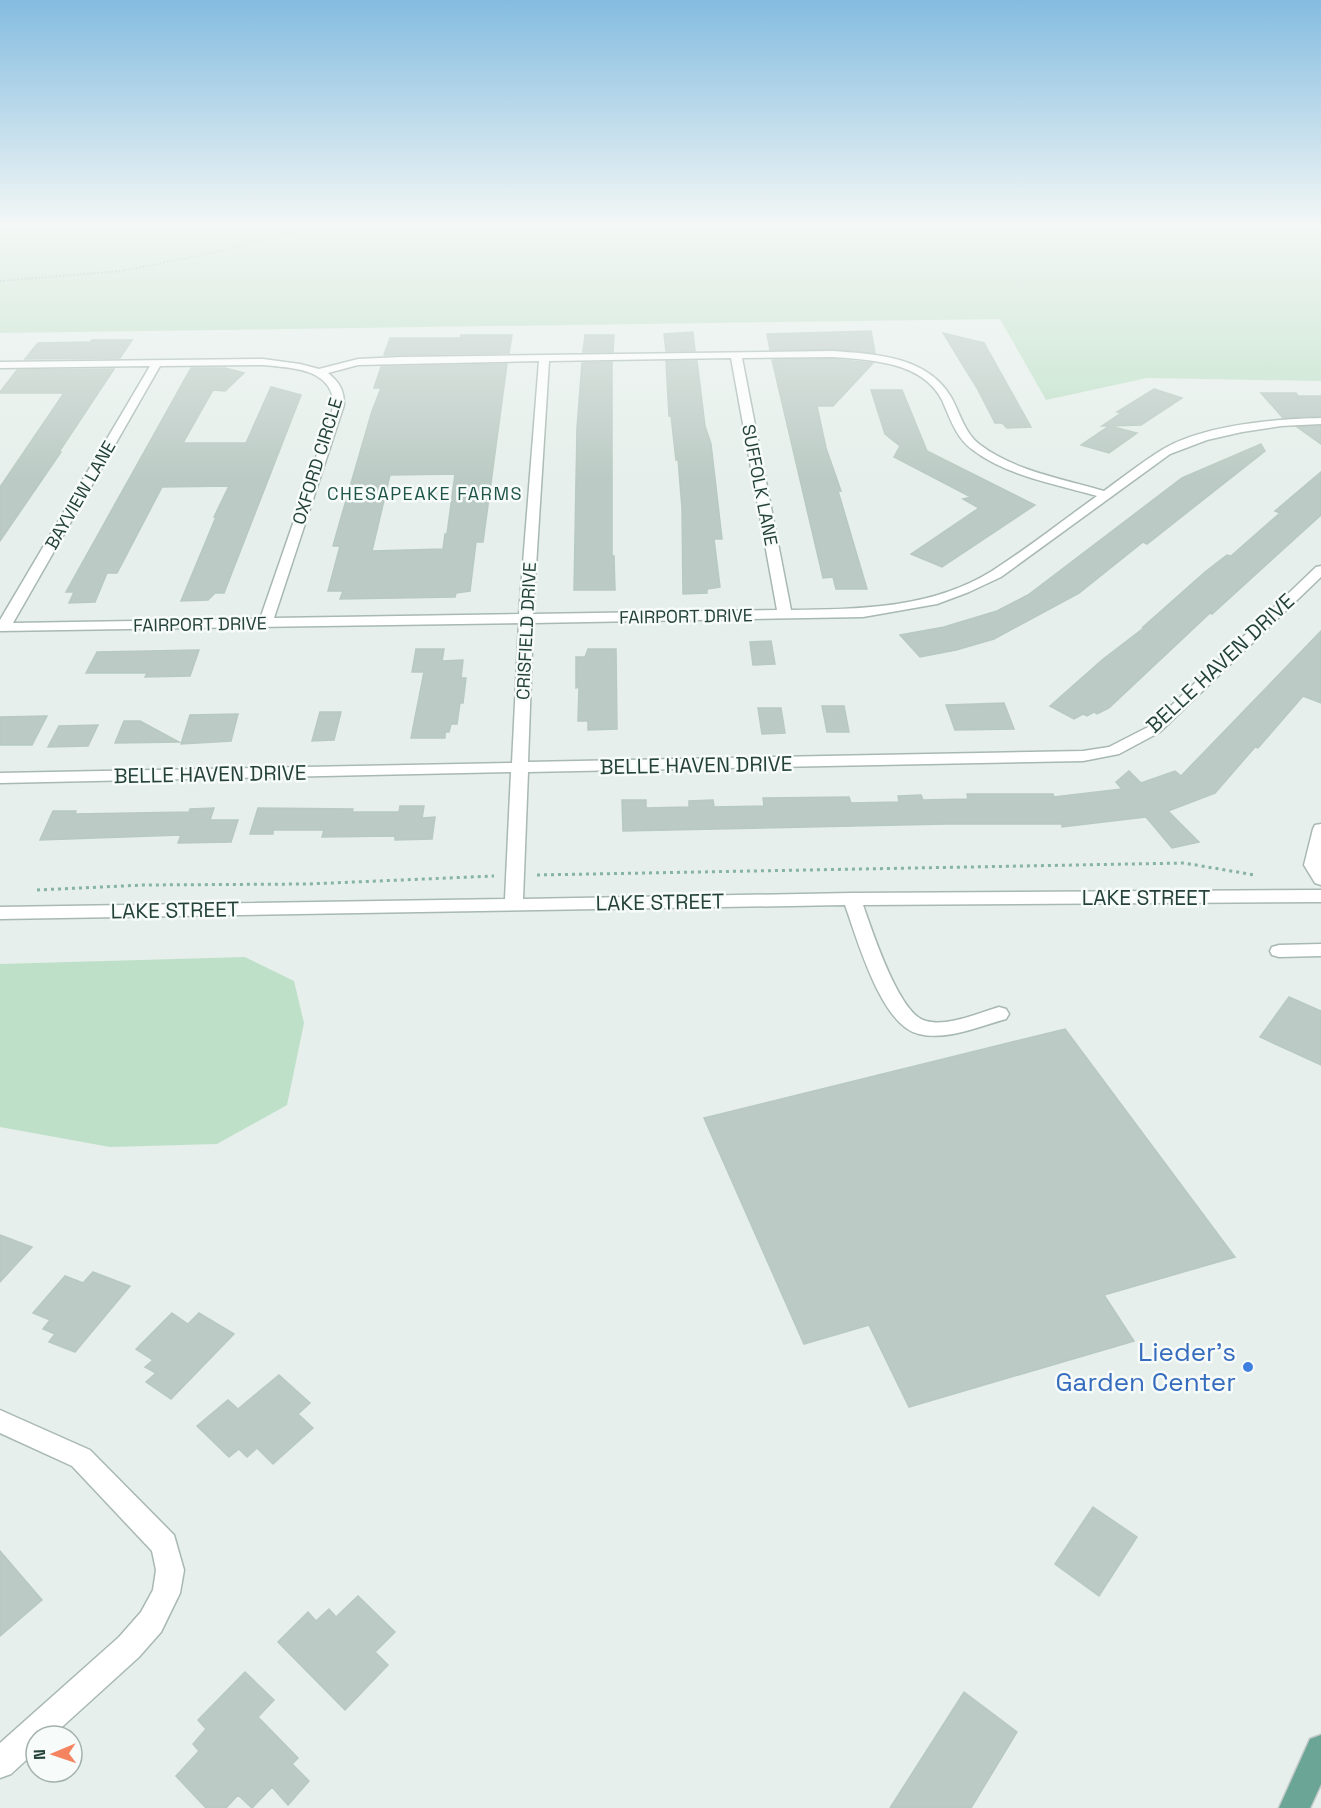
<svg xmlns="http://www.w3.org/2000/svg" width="1321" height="1808" viewBox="0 0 1321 1808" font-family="'Space Grotesk',sans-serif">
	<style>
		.green { fill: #bfe0c8 }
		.building { fill: #bbcac4; stroke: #b8c9c2; stroke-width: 1.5; fill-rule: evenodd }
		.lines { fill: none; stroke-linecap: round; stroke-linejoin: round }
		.minor-casing { stroke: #a8b8b2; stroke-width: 3 }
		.major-casing { stroke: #c2cac8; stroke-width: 3 }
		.path-far1 { stroke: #86b3a5; stroke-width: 2; stroke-dasharray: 1.5 2; stroke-linecap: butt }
		.path { stroke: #86b3a5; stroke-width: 3; stroke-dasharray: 3 4; stroke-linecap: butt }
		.minor { fill: #fff; fill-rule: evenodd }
		.major { fill: #6aa596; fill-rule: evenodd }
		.shop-dot { fill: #3f7fe0; stroke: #f7fbf9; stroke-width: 2 }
		.labels { text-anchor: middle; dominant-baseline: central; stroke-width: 5; stroke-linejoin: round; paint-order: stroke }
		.far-street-label { font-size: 18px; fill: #24423a; stroke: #f7fbf9 }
		.far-neighbourhood-label { font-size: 18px; letter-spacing: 1.5px; fill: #1f5548; stroke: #f7fbf9 }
		.street-label { font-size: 21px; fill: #24423a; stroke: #f7fbf9 }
		.near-shop-label { font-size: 26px; fill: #366cbe; stroke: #f7fbf9; text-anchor: end }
	</style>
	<rect width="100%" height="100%" fill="#e6efeb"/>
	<!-- green -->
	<g class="green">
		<path d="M 0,228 L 1321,228 L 1321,381 L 1147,378 L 1046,400 L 1000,319 L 0,333 Z"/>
		<path d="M 245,957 L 294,981 L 304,1023 L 287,1105 L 217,1144 L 110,1147 L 0,1127 L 0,964 Z"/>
	</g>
	<!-- building -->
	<g class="building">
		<path d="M 871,331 L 875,353 L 832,349 L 770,350 L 767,334 Z"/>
		<path d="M 693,332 L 695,351 L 666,351 L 664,334 Z"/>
		<path d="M 943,333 L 984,343 L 1031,427 L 1007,428 L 1002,423 L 995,423 L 977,388 Z"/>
		<path d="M 461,335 L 512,335 L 509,353 L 384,355 L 390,338 L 461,338 Z"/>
		<path d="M 585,335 L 614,335 L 613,352 L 583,352 Z"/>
		<path d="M 92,340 L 132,340 L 120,358 L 25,359 L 38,343 L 90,342 Z"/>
		<path d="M 832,359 L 873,363 L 833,406 L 817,406 L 826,448 L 841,491 L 838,491 L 867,589 L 836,589 L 833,577 L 823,578 L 772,360 Z"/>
		<path d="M 666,361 L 697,361 L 705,426 L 711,444 L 722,539 L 714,539 L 720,587 L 707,589 L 707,593 L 683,594 L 682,508 L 678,459 L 676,460 L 671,416 L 669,416 Z"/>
		<path d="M 612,362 L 612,556 L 614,556 L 615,590 L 574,590 L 577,428 L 582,363 Z"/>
		<path d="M 507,364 L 483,542 L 476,542 L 470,591 L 456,593 L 455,597 L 340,599 L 343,591 L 328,591 L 340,546 L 333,546 L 338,528 L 372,411 L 381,388 L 374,388 L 381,367 ZM 455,474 L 447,534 L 445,534 L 443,549 L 372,551 L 390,475 Z"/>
		<path d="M 191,368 L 225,368 L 244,373 L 225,391 L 213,390 L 183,443 L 246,443 L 271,387 L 301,395 L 224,593 L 215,593 L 208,600 L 181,601 L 216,517 L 214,517 L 229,486 L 162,487 L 117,573 L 107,573 L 95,602 L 69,603 L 74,592 L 66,592 Z"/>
		<path d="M 114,369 L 59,452 L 61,452 L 0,541 L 0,487 L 64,393 L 0,393 L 0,392 L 17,370 Z"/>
		<path d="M 1154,389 L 1182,398 L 1141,425 L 1110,426 L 1137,433 L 1109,453 L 1081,445 L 1109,426 L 1102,426 L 1121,413 L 1117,412 Z"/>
		<path d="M 871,390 L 902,390 L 927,451 L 1035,505 L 942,567 L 911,554 L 979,508 L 963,499 L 971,497 L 894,457 L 900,446 L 885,434 Z"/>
		<path d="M 1261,393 L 1296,393 L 1298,396 L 1321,396 L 1321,416 L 1283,418 Z"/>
		<path d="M 1321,426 L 1321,444 L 1297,427 Z"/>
		<path d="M 1261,444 L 1265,451 L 1147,544 L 1143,542 L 1079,593 L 994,639 L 956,650 L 920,657 L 900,635 L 944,627 L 997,611 L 1028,595 L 1182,478 Z"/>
		<path d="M 1321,472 L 1321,515 L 1212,614 L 1210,613 L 1109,708 L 1097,714 L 1094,712 L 1087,716 L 1083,714 L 1074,719 L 1050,706 L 1102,660 L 1145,627 L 1143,627 L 1205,572 L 1227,555 L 1231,556 L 1280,513 L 1275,511 Z"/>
		<path d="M 1321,631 L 1321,703 L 1303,696 L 1258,748 L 1255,747 L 1215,793 L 1168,811 L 1199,842 L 1172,848 L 1146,817 L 1062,827 L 1062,824 L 946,824 L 623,831 L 622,800 L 646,800 L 646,808 L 689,807 L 689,801 L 713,800 L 714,807 L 764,806 L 763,798 L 849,797 L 851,803 L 899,802 L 898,796 L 921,795 L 923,800 L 968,799 L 967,794 L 1053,794 L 1054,797 L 1122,789 L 1116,782 L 1129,771 L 1141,783 L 1175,771 L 1181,776 Z"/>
		<path d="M 771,641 L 775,664 L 753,665 L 750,642 Z"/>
		<path d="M 416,649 L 444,649 L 442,661 L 463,660 L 461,678 L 466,678 L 463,703 L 460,703 L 457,724 L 451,724 L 449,732 L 445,732 L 445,738 L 411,738 L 424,672 L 412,672 Z"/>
		<path d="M 588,649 L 616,649 L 617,729 L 588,730 L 588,721 L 578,721 L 579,687 L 576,688 L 576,657 L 585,657 Z"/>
		<path d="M 199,650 L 190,676 L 145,677 L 147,673 L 86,673 L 97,652 Z"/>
		<path d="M 1004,703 L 1014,729 L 955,730 L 946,705 Z"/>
		<path d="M 822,706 L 844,706 L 849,732 L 827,732 Z"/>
		<path d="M 758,708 L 781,708 L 785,733 L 762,734 Z"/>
		<path d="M 320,712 L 341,712 L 334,740 L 312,741 Z"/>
		<path d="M 238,714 L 231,741 L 181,744 L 190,715 Z"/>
		<path d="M 47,716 L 32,745 L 0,745 L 0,717 Z"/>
		<path d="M 124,721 L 140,721 L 179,742 L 115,743 Z"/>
		<path d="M 98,725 L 88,746 L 48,747 L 59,726 Z"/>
		<path d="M 400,806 L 424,806 L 422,818 L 435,817 L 432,839 L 395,840 L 395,836 L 322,837 L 324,830 L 273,830 L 273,834 L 250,834 L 258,808 L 353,809 L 352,812 L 399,812 Z"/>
		<path d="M 214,808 L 210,820 L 238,820 L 231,842 L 178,843 L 181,835 L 40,840 L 53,811 L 76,811 L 75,814 L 189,812 L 190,809 Z"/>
		<path d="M 1289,997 L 1321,1011 L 1321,1065 L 1260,1037 Z"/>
		<path d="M 1065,1029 L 1235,1257 L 1104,1295 L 1134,1341 L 909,1407 L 869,1325 L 804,1344 L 704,1118 Z"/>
		<path d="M 0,1235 L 32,1247 L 0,1282 Z"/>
		<path d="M 93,1272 L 130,1286 L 75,1352 L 49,1342 L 55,1334 L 43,1329 L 50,1320 L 33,1313 L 65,1276 L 83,1283 Z"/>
		<path d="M 172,1313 L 188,1324 L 199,1313 L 234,1334 L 171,1399 L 146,1382 L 156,1373 L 145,1367 L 153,1360 L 136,1349 Z"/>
		<path d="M 279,1375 L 310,1403 L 298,1414 L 313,1428 L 273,1464 L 257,1448 L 247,1457 L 239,1449 L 229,1457 L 197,1426 L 228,1400 L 238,1409 Z"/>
		<path d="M 1093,1507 L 1137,1537 L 1099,1596 L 1055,1564 Z"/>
		<path d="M 0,1551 L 42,1600 L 0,1636 Z"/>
		<path d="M 358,1596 L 395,1632 L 375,1652 L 388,1665 L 345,1710 L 278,1642 L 308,1612 L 316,1621 L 329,1609 L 336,1617 Z"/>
		<path d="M 245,1672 L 274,1700 L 258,1717 L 298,1758 L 292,1764 L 309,1781 L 288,1805 L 272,1787 L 252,1808 L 238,1795 L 226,1808 L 206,1808 L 176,1776 L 199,1751 L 193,1744 L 206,1729 L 198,1720 Z"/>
		<path d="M 964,1692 L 1017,1732 L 971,1808 L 890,1808 Z"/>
	</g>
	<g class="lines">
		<defs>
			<g id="minor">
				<path d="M 832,351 C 875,354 927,356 951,397 C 960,413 964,432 979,444 C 1014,471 1063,479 1104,491 C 1123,477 1141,463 1160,451 C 1201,425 1274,419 1321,418 L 1321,424 L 1281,426 L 1242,432 L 1207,440 L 1170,454 L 1001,577 L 969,592 L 937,604 L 863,617 L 533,623 L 528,762 L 1083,751 L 1109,747 L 1150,726 L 1316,567 L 1321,566 L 1321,577 L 1160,732 L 1119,754 L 1083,761 L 528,772 L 523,899 L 852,893 L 1321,890 L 1321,902 L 863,905 C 872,930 899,1015 926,1021 C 948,1027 978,1013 999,1007 L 1006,1009 L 1009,1014 L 1006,1019 C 980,1026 947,1041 919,1034 C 881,1026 857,938 845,905 L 0,919 L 0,907 L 505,899 L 511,772 L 0,783 L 0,773 L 512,763 L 519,623 L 0,631 L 0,620 L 150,366 L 0,368 L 0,362 L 263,359 L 300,364 L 319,369 L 358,359 L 400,357 ZM 832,357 C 870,360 922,361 942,400 C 950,418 956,438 973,450 C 1007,476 1056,484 1097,496 C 1062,521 1028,548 992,571 C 931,609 859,609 791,610 L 742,358 ZM 731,358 L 777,610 L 533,614 L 549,361 ZM 539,361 L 519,614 L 274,618 L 344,405 C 344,390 340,383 328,373 L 358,365 ZM 263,365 C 292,368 332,368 334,405 L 260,619 L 13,623 L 160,366 Z"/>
				<path d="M 1321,824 L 1321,885 L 1315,883 L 1304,865 L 1313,829 L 1315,825 Z"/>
				<path d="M 1321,944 L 1321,956 L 1279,957 L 1272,955 L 1270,951 L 1272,947 L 1279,945 Z"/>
				<path d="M 0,1410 L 90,1450 L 174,1535 L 184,1570 L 180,1593 L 161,1632 L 139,1657 L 52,1736 L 36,1736 L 36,1751 L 11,1774 L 0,1778 L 0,1743 L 119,1637 L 141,1612 L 153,1590 L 156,1570 L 152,1551 L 72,1466 L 0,1433 Z"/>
			</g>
			<path id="major" d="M 1321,1735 L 1321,1784 L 1310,1808 L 1279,1808 L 1310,1739 Z"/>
		</defs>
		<!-- minor casing -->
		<use href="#minor" class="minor-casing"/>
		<!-- major casing -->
		<use href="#major" class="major-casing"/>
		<!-- path-far1 -->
		<path class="path-far1" d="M 0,281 L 121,271 L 217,252 L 305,228"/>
		<!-- path -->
		<g class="path">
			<path d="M 537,875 L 1184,863 L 1255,875"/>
			<path d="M 37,890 L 144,885 L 308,884 L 494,876"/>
		</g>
		<!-- minor -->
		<use href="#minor" class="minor"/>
		<!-- major -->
		<use href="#major" class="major"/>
	</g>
	<!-- sky -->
	<linearGradient id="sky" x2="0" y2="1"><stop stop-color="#84bce0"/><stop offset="0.47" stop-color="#f4f8f6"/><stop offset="1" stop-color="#f4f8f6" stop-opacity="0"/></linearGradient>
	<rect width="1321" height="481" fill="url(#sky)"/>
	<!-- markers -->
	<circle class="shop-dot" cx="1248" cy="1367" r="6"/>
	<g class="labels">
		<!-- far-street labels -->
		<g class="far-street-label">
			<text transform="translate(317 461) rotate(-73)">OXFORD CIRCLE</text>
			<text transform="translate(760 485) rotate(79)">SUFFOLK LANE</text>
			<text transform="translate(80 495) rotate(-60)">BAYVIEW LANE</text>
			<text transform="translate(686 616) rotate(-1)">FAIRPORT DRIVE</text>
			<text transform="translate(200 624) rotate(-1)">FAIRPORT DRIVE</text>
			<text transform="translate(526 631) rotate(-87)">CRISFIELD DRIVE</text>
		</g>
		<!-- far-neighbourhood labels -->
		<g class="far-neighbourhood-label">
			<text x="425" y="493">CHESAPEAKE FARMS</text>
		</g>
		<!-- street labels -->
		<g class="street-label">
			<text transform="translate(1220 663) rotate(-43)">BELLE HAVEN DRIVE</text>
			<text transform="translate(696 765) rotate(-1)">BELLE HAVEN DRIVE</text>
			<text transform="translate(210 774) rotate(-1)">BELLE HAVEN DRIVE</text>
			<text x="1146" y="897">LAKE STREET</text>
			<text transform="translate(660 902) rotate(-1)">LAKE STREET</text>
			<text transform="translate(175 910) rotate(-1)">LAKE STREET</text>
		</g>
		<!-- near-shop labels -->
		<g class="near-shop-label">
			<text x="1236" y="1352">Lieder's<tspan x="1236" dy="30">Garden Center</tspan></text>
		</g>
	</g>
	<!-- north arrow -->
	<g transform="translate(54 1754) rotate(268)"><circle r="28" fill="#f7fbf9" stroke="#a3b1ad" stroke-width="1.5"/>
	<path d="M0-4.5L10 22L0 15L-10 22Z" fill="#f4845f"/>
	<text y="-9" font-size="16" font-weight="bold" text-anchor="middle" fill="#24423a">N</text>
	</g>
</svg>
